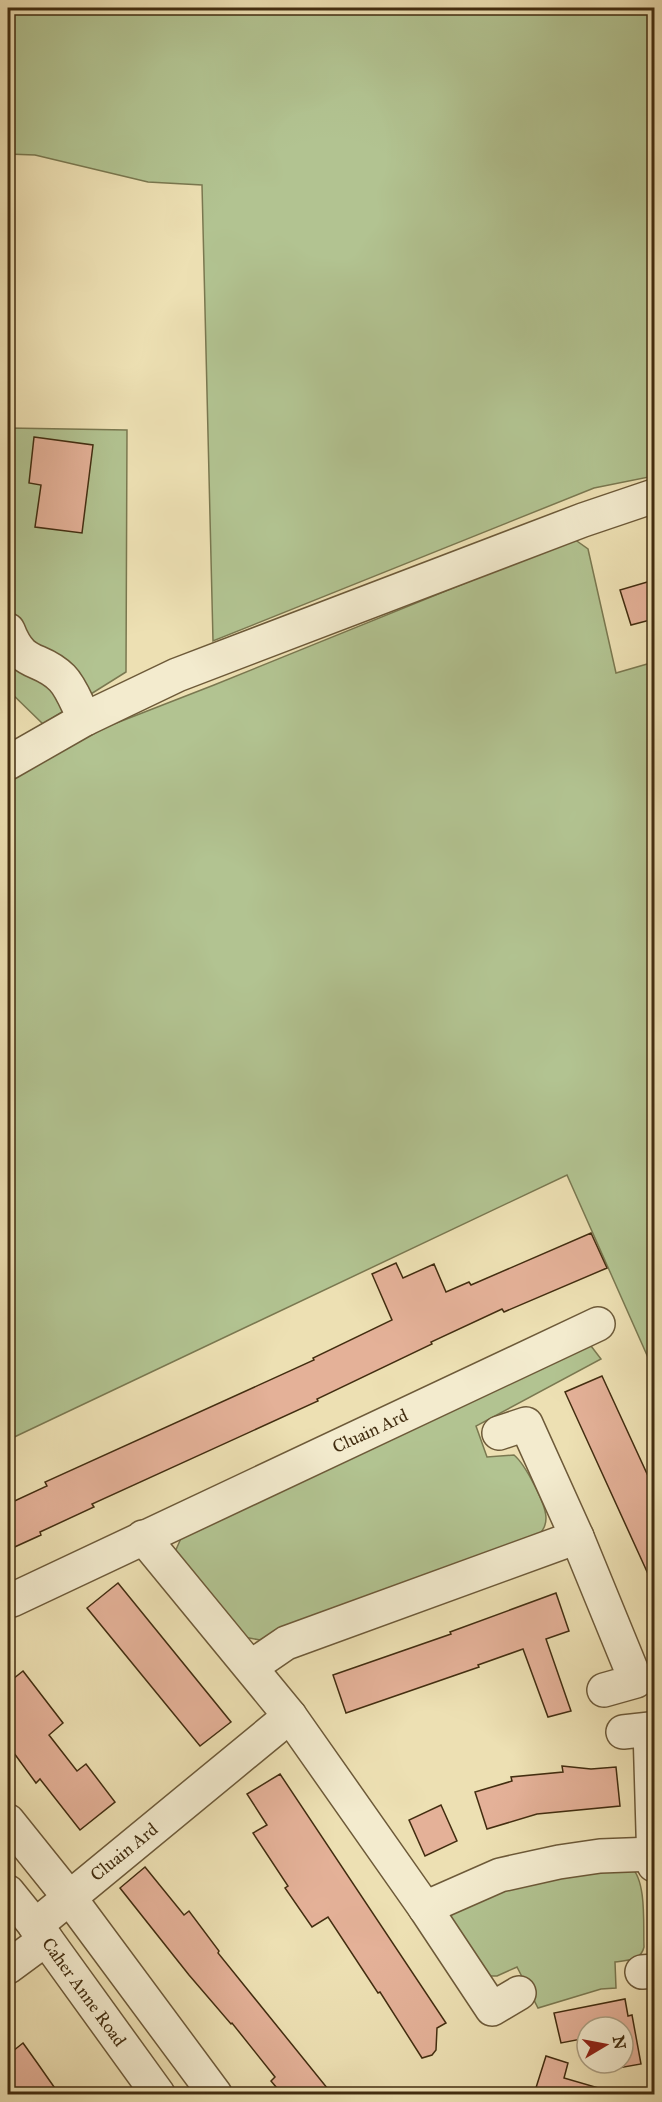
<svg xmlns="http://www.w3.org/2000/svg" width="662" height="2102" viewBox="0 0 662 2102" font-family="'IM FELL Great Primer',serif">
	<style>
		.green { fill: #b2c391; stroke: #7a7850; stroke-width: 1.5 }
		.building { fill: #e4b198; stroke: #422d10; stroke-width: 1.5 }
		.lines { fill: none; stroke-linecap: round; stroke-linejoin: round }
		.minor-casing { stroke: #6d5a39; stroke-width: 36 }
		.minor { stroke: #f3ebce; stroke-width: 33 }
		.labels { text-anchor: middle; dominant-baseline: central; stroke-width: 4.5; stroke-linejoin: round; paint-order: stroke }
		.street-label { font-size: 18px; fill: #422d10; stroke: #f3ebce }
	</style>
	<rect width="100%" height="100%" fill="#ede0b3"/>
	<filter id="stains"><feTurbulence type="fractalNoise" baseFrequency=".00333" numOctaves="4"/><feColorMatrix values="0 0 0 0 .2 0 0 0 0 .09 0 0 0 0 .02 0 0 0 .5 -.17"/></filter>
	<radialGradient id="worn" r=".72"><stop offset=".6" stop-color="#630" stop-opacity="0"/><stop offset="1" stop-color="#630" stop-opacity=".3"/></radialGradient>
	<!-- green -->
	<g class="green">
		<path d="M 8,8 L 654,8 L 654,476 L 594,488 L 213,641 L 202,185 L 148,182 L 35,155 L 8,154 Z"/>
		<path d="M 8,428 L 127,430 L 126,672 L 43,724 L 8,690 Z"/>
		<path d="M 574,539 L 588,549 L 616,673 L 654,662 L 654,1371 L 567,1175 L 8,1440 L 8,774 L 47,750 L 214,685 Z"/>
		<path d="M 584,1344 L 591,1346 L 601,1359 L 476,1426 L 487,1457 L 514,1455 C 525,1464 546,1504 546,1518 C 546,1525 543,1531 538,1535 L 260,1640 L 244,1637 L 175,1552 L 182,1536 Z"/>
		<path d="M 631,1867 C 647,1881 643,1926 644,1947 C 641,1961 627,1960 615,1962 L 616,1988 L 601,1989 L 538,2008 L 517,1967 L 497,1976 L 488,1976 L 453,1922 L 451,1917 L 454,1909 L 503,1886 Z"/>
	</g>
	<!-- building -->
	<g class="building">
		<path d="M 34,437 L 93,445 L 82,533 L 35,527 L 41,485 L 29,483 Z"/>
		<path d="M 654,580 L 654,619 L 631,625 L 620,590 Z"/>
		<path d="M 591,1233 L 607,1268 L 504,1312 L 502,1309 L 431,1342 L 432,1344 L 317,1399 L 318,1401 L 92,1504 L 94,1507 L 40,1532 L 41,1535 L 8,1550 L 8,1504 L 47,1486 L 45,1482 L 314,1360 L 313,1358 L 392,1320 L 372,1274 L 396,1263 L 403,1278 L 434,1264 L 446,1292 L 469,1282 L 471,1285 Z"/>
		<path d="M 602,1376 L 654,1489 L 654,1587 L 565,1392 Z"/>
		<path d="M 118,1583 L 231,1722 L 200,1746 L 87,1608 Z"/>
		<path d="M 556,1593 L 569,1631 L 546,1639 L 571,1711 L 548,1717 L 523,1649 L 478,1665 L 479,1667 L 346,1713 L 333,1675 L 451,1634 L 450,1632 Z"/>
		<path d="M 23,1671 L 63,1723 L 49,1735 L 77,1771 L 86,1764 L 115,1802 L 80,1830 L 40,1779 L 36,1783 L 8,1745 L 8,1683 Z"/>
		<path d="M 562,1766 L 591,1769 L 616,1767 L 620,1806 L 537,1814 L 487,1829 L 475,1792 L 512,1781 L 511,1777 L 563,1772 Z"/>
		<path d="M 280,1774 L 446,2023 L 437,2028 L 436,2050 L 432,2055 L 422,2058 L 380,1992 L 378,1993 L 328,1917 L 312,1927 L 285,1888 L 288,1886 L 253,1833 L 267,1825 L 247,1794 Z"/>
		<path d="M 441,1805 L 457,1841 L 425,1856 L 409,1820 Z"/>
		<path d="M 145,1867 L 184,1915 L 189,1911 L 219,1951 L 218,1953 L 332,2094 L 282,2094 L 271,2081 L 275,2077 L 232,2023 L 231,2024 L 189,1975 L 120,1888 Z"/>
		<path d="M 625,1999 L 628,2016 L 632,2015 L 641,2064 L 613,2069 L 612,2063 L 623,2063 L 623,2027 L 587,2027 L 587,2038 L 561,2043 L 554,2013 Z"/>
		<path d="M 23,2043 L 38,2064 L 59,2094 L 13,2094 L 8,2086 L 8,2055 Z"/>
		<path d="M 546,2056 L 568,2063 L 564,2078 L 602,2089 L 601,2094 L 534,2094 Z"/>
	</g>
	<g class="lines">
		<defs>
			<g id="minor">
				<path d="M 8,630 C 23,669 39,655 62,678 C 72,688 78,707 85,719"/>
				<path d="M 8,763 L 85,719 L 177,675 L 583,520 L 654,496"/>
				<path d="M 499,1433 L 526,1424 L 577,1537 L 636,1681 L 604,1690"/>
				<path d="M 143,1537 L 290,1716 L 425,1908 L 492,2009 L 519,1993"/>
				<path d="M 12,1600 L 598,1324"/>
				<path d="M 251,1667 L 286,1643 L 577,1537"/>
				<path d="M 623,1732 L 650,1729 L 654,1865"/>
				<path d="M 8,1821 L 69,1897 L 215,2094"/>
				<path d="M 8,1892 L 46,1939 L 158,2094"/>
				<path d="M 425,1908 L 500,1875 L 559,1862 L 600,1856 L 654,1854"/>
				<path d="M 35,1926 L 290,1716"/>
				<path d="M 8,1967 L 46,1939"/>
				<path d="M 642,1972 L 654,1971"/>
			</g>
		</defs>
		<!-- minor casing -->
		<use href="#minor" class="minor-casing"/>
		<!-- minor -->
		<use href="#minor" class="minor"/>
	</g>
	<g class="labels">
		<!-- street labels -->
		<g class="street-label">
			<text transform="translate(370 1431) rotate(-25)">Cluain Ard</text>
			<text transform="translate(124 1852) rotate(-39)">Cluain Ard</text>
			<text transform="translate(84 1992) rotate(54)">Caher Anne Road</text>
		</g>
	</g>
	<!-- margin -->
	<rect width="662" height="2102" fill="none" stroke="#ede0b3" stroke-width="30"/>
	<rect x="9" y="9" width="644" height="2084" fill="none" stroke="#422d10" stroke-width="3"/>
	<rect x="15" y="15" width="632" height="2072" fill="none" stroke="#422d10" stroke-width="1.5"/>
	<!-- north arrow -->
	<g transform="translate(605 2045) rotate(80)"><circle r="28" fill="#f3ebce" stroke="#ac9f82" stroke-width="1.5"/>
	<path d="M0-4.5L10 22L0 15L-10 22Z" fill="#8f2418"/>
	<text y="-9" font-size="16" font-weight="bold" text-anchor="middle" fill="#422d10">N</text>
	</g>
	<rect width="100%" height="100%" filter="url(#stains)"/>
	<rect width="100%" height="100%" fill="url(#worn)"/>
</svg>
